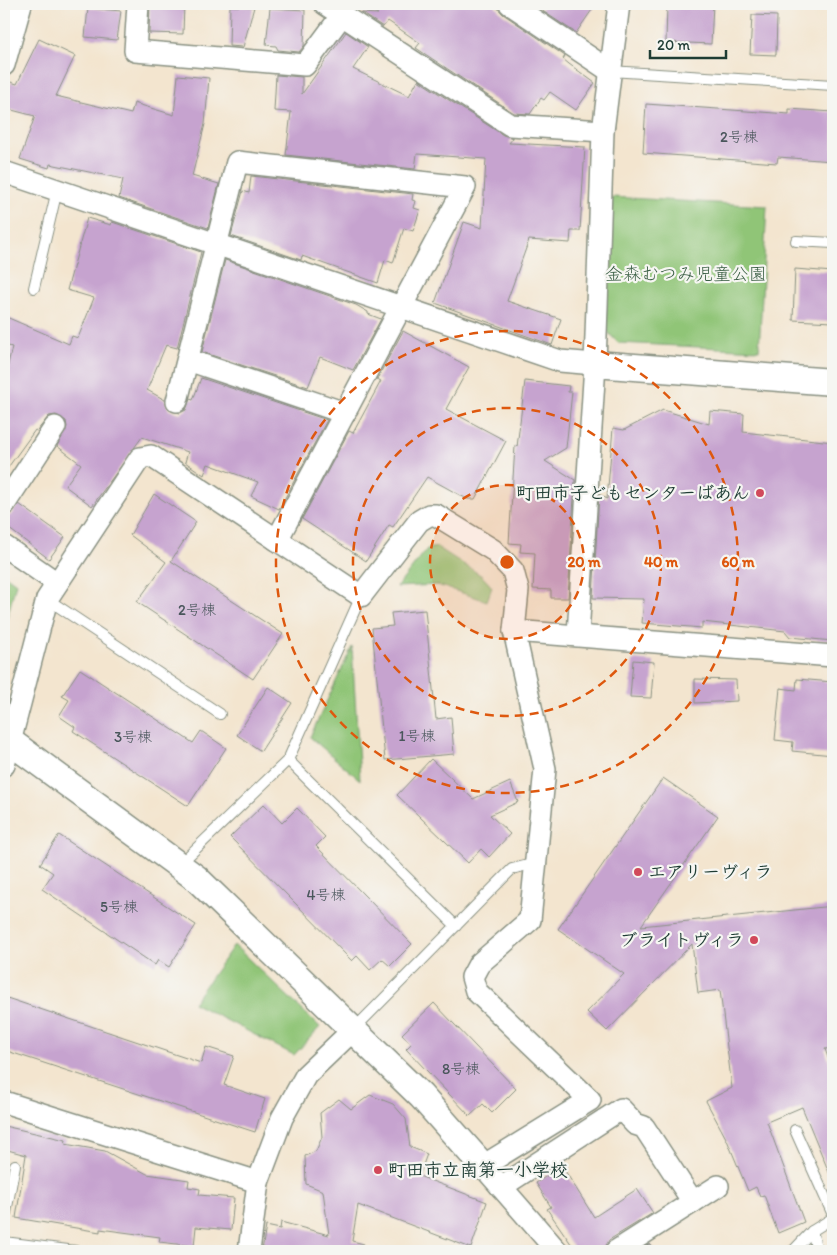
<svg xmlns="http://www.w3.org/2000/svg" width="837" height="1255" viewBox="0 0 837 1255" font-family="Itim,'Klee One',sans-serif">
	<style>
		.green { fill: #90c577; stroke: #588156 }
		.building { fill: #c6a3cf }
		.lines { fill: none; stroke-linecap: round; stroke-linejoin: round }
		.service-casing { stroke: #899182; stroke-width: 12 }
		.minor-casing { stroke: #899182; stroke-width: 24 }
		.tertiary-casing { stroke: #899182; stroke-width: 29 }
		.service { stroke: #fff; stroke-width: 10 }
		.minor { stroke: #fff; stroke-width: 21 }
		.tertiary { stroke: #fff; stroke-width: 26 }
		.ring { fill: none; stroke: #de580e; stroke-width: 2.5; stroke-dasharray: 9 6 }
		.poi-dot { fill: #d1495b; stroke: #f6f6f2; stroke-width: 2 }
		.labels { text-anchor: middle; dominant-baseline: central; stroke-width: 4.5; stroke-linejoin: round; paint-order: stroke }
		.number-label { font-size: 15px; fill: #49565b }
		.park-label { font-size: 18px; fill: #3b5f45; stroke: #f6f6f2 }
		.poi-label { font-size: 18px; font-weight: bold; fill: #1f3d34; stroke: #f6f6f2; text-anchor: end }
		.centre { fill: #de580e; stroke: #f6f6f2; stroke-width: 2.5 }
		.ring-label { font-size: 15px; text-anchor: middle; font-weight: bold; fill: #de580e; stroke: #f6f6f2; stroke-width: 4.5; stroke-linejoin: round; paint-order: stroke }
	</style>
	<rect width="100%" height="100%" fill="#f6f6f2"/>
	<filter id="ink" filterUnits="userSpaceOnUse"><feTurbulence type="fractalNoise" baseFrequency=".02" numOctaves="2"/><feDisplacementMap in="SourceGraphic" scale="10" xChannelSelector="R" yChannelSelector="G"/><feConvolveMatrix kernelMatrix="1 2 1 2 8 2 1 2 1" color-interpolation-filters="sRGB"/></filter>
	<filter id="wash" filterUnits="userSpaceOnUse"><feTurbulence type="fractalNoise" baseFrequency=".0096" numOctaves="4" result="noise"/><feDisplacementMap in="SourceGraphic" scale="20" xChannelSelector="R" yChannelSelector="G"/><feGaussianBlur stdDeviation="1.12" result="paint"/><feColorMatrix in="noise" values="0 0 0 0 0 0 0 0 0 0 0 0 0 0 0 0 0 1.4 0 .05"/><feComposite in="paint" operator="in"/></filter>
	<g filter="url(#wash)">
		<rect width="100%" height="100%" fill="#f3e5cf"/>
		<!-- green -->
		<g class="green">
			<path d="M 611,197 L 767,206 L 759,350 L 618,343 L 605,329 Z"/>
			<path d="M 437,547 L 482,576 L 492,587 L 487,601 L 437,585 L 397,587 L 427,549 Z"/>
			<path d="M 4,574 L 16,583 L 4,630 Z"/>
			<path d="M 352,647 L 360,780 L 310,737 Z"/>
			<path d="M 234,945 L 320,1027 L 294,1055 L 193,1003 Z"/>
		</g>
		<g id="blocks">
			<!-- building -->
			<g class="building">
				<path d="M 150,4 L 184,4 L 183,34 L 149,33 Z"/>
				<path d="M 363,4 L 494,4 L 503,14 L 565,56 L 563,59 L 569,64 L 595,83 L 576,110 L 550,92 L 544,100 L 541,98 L 530,114 L 514,113 L 416,48 L 420,43 L 388,21 L 383,27 L 362,13 L 378,14 Z"/>
				<path d="M 545,4 L 596,4 L 576,33 L 541,10 Z"/>
				<path d="M 667,4 L 713,4 L 711,44 L 666,42 Z"/>
				<path d="M 230,6 L 254,7 L 243,47 L 229,46 Z"/>
				<path d="M 88,8 L 121,11 L 117,40 L 85,37 Z"/>
				<path d="M 270,8 L 305,10 L 304,46 L 299,52 L 278,50 L 276,46 L 266,45 Z"/>
				<path d="M 752,15 L 777,16 L 776,55 L 750,54 Z"/>
				<path d="M 346,32 L 368,47 L 353,69 L 409,96 L 418,80 L 503,135 L 513,138 L 509,143 L 585,147 L 580,231 L 571,231 L 570,243 L 529,240 L 507,301 L 561,319 L 552,345 L 435,303 L 464,222 L 482,228 L 486,159 L 417,154 L 415,169 L 286,155 L 291,112 L 274,111 L 276,75 L 302,77 L 302,94 Z"/>
				<path d="M 39,39 L 75,56 L 56,96 L 131,114 L 134,103 L 174,115 L 178,75 L 209,78 L 205,124 L 192,176 L 219,184 L 208,228 L 119,198 L 123,179 L 50,164 L 49,168 L 20,159 L 35,116 L 4,108 L 11,82 L 17,84 Z"/>
				<path d="M 646,104 L 789,114 L 789,109 L 833,112 L 833,161 L 778,157 L 777,163 L 643,153 Z"/>
				<path d="M 251,176 L 413,194 L 412,200 L 416,201 L 414,208 L 420,210 L 413,231 L 404,228 L 393,263 L 385,260 L 378,283 L 302,256 L 301,260 L 231,236 L 243,191 L 249,193 Z"/>
				<path d="M 87,218 L 111,225 L 112,222 L 201,252 L 177,348 L 166,345 L 147,390 L 165,400 L 169,410 L 180,413 L 186,410 L 190,399 L 193,400 L 201,378 L 327,420 L 279,509 L 251,496 L 258,482 L 208,464 L 204,475 L 185,462 L 188,452 L 142,437 L 92,506 L 65,486 L 81,464 L 57,446 L 67,427 L 66,421 L 56,415 L 49,416 L 37,431 L 35,430 L 4,473 L 4,382 L 12,347 L 4,345 L 4,316 L 69,344 L 72,336 L 78,338 L 94,298 L 67,290 Z"/>
				<path d="M 225,260 L 356,305 L 368,312 L 368,314 L 381,319 L 353,370 L 320,357 L 308,387 L 202,352 Z"/>
				<path d="M 795,269 L 833,272 L 833,322 L 793,320 Z"/>
				<path d="M 403,331 L 469,367 L 446,409 L 506,441 L 475,499 L 467,499 L 427,477 L 393,527 L 389,525 L 366,561 L 302,519 L 349,431 L 353,433 L 381,381 L 377,379 Z"/>
				<path d="M 525,381 L 569,386 L 568,392 L 572,392 L 566,448 L 545,461 L 575,480 L 568,598 L 551,598 L 551,590 L 533,589 L 535,553 L 520,552 L 521,544 L 509,543 L 515,446 L 517,447 Z"/>
				<path d="M 663,410 L 709,424 L 710,411 L 744,414 L 743,432 L 833,442 L 833,641 L 790,637 L 785,631 L 702,622 L 702,628 L 642,623 L 644,599 L 593,598 L 599,494 L 607,499 L 613,428 L 624,430 Z"/>
				<path d="M 154,494 L 196,522 L 171,561 L 283,634 L 253,679 L 137,602 L 166,562 L 130,535 Z"/>
				<path d="M 19,504 L 65,537 L 49,559 L 4,525 L 4,517 L 10,516 Z"/>
				<path d="M 425,610 L 436,719 L 451,717 L 454,754 L 385,760 L 372,628 L 393,626 L 391,613 Z"/>
				<path d="M 633,660 L 654,662 L 651,698 L 630,697 Z"/>
				<path d="M 80,669 L 193,743 L 201,731 L 226,748 L 188,806 L 73,731 L 75,727 L 59,716 L 69,700 L 62,696 Z"/>
				<path d="M 695,679 L 736,680 L 737,701 L 695,703 Z"/>
				<path d="M 797,679 L 833,682 L 833,755 L 792,751 L 793,742 L 775,740 L 780,688 L 796,690 Z"/>
				<path d="M 268,687 L 292,703 L 261,751 L 237,735 Z"/>
				<path d="M 431,759 L 473,799 L 510,782 L 518,802 L 490,815 L 510,834 L 489,857 L 481,849 L 468,863 L 397,795 Z"/>
				<path d="M 663,778 L 718,816 L 641,926 L 833,906 L 833,1048 L 825,1049 L 833,1072 L 833,1182 L 802,1107 L 767,1122 L 804,1222 L 778,1233 L 764,1195 L 760,1196 L 756,1187 L 748,1191 L 727,1140 L 706,1101 L 732,1088 L 720,990 L 698,993 L 692,944 L 607,1031 L 587,1012 L 624,974 L 558,929 Z"/>
				<path d="M 264,804 L 282,823 L 297,808 L 325,837 L 316,846 L 412,944 L 390,966 L 382,959 L 370,970 L 357,956 L 352,961 L 230,837 Z"/>
				<path d="M 59,835 L 196,925 L 169,967 L 158,960 L 155,965 L 42,889 L 53,873 L 40,864 Z"/>
				<path d="M 4,997 L 201,1063 L 206,1047 L 234,1056 L 224,1085 L 265,1099 L 255,1132 L 4,1050 Z"/>
				<path d="M 434,1003 L 516,1089 L 492,1113 L 483,1104 L 470,1116 L 406,1049 L 411,1044 L 402,1034 Z"/>
				<path d="M 370,1095 L 393,1104 L 406,1119 L 410,1147 L 427,1154 L 419,1176 L 487,1202 L 471,1248 L 358,1205 L 352,1241 L 364,1244 L 364,1251 L 262,1251 L 266,1226 L 280,1229 L 281,1222 L 329,1235 L 323,1191 L 306,1184 L 305,1156 L 316,1151 L 322,1137 L 320,1113 L 339,1099 L 351,1109 Z"/>
				<path d="M 4,1126 L 66,1140 L 65,1144 L 105,1151 L 147,1174 L 189,1180 L 188,1187 L 200,1189 L 199,1195 L 234,1198 L 231,1230 L 196,1227 L 194,1246 L 159,1242 L 160,1237 L 100,1229 L 100,1232 L 16,1218 L 26,1155 L 4,1149 Z"/>
				<path d="M 562,1166 L 594,1217 L 637,1189 L 653,1213 L 609,1240 L 604,1251 L 576,1251 L 547,1209 L 551,1207 L 536,1183 Z"/>
				<path d="M 650,1244 L 655,1251 L 639,1251 Z"/>
			</g>
		</g>
	</g>
	<g filter="url(#ink)">
		<use href="#blocks" fill-opacity="0" stroke="#899182" stroke-width="1"/>
		<g class="lines">
			<defs>
				<g id="service">
					<path d="M 610,71 L 833,85"/>
					<path d="M 796,241 L 833,243"/>
					<path d="M 34,288 L 57,190"/>
					<path d="M 47,599 L 220,714"/>
					<path d="M 288,760 L 456,926"/>
					<path d="M 179,865 L 288,760 L 361,596"/>
					<path d="M 353,1030 L 512,869 L 536,863"/>
					<path d="M 795,1130 L 833,1215"/>
					<path d="M 4,1223 L 15,1165"/>
					<path d="M 812,1231 L 817,1251"/>
					<path d="M 4,1242 L 76,1251"/>
					<path d="M 793,1251 L 812,1231 L 833,1218"/>
				</g>
				<g id="minor">
					<path d="M 138,4 L 135,51 L 305,65 L 342,15"/>
					<path d="M 325,4 L 510,125 L 603,131"/>
					<path d="M 510,4 L 610,71"/>
					<path d="M 4,65 L 21,4"/>
					<path d="M 4,172 L 560,361 L 595,364"/>
					<path d="M 188,360 L 345,413"/>
					<path d="M 177,401 L 237,162 L 465,187 L 277,540"/>
					<path d="M 4,505 L 55,427"/>
					<path d="M 4,546 L 57,583"/>
					<path d="M 514,631 L 833,656"/>
					<path d="M 578,635 L 595,364 L 603,131 L 619,4"/>
					<path d="M 4,765 L 47,599 L 140,458 L 151,456 L 361,596 L 419,521 L 429,515 L 436,515 L 493,550 L 513,571 L 518,590 L 514,631 L 545,769 L 530,920 L 479,964 L 472,977 L 476,991 L 590,1100 L 483,1166 L 557,1251"/>
					<path d="M 4,1102 L 258,1182"/>
					<path d="M 501,1187 L 621,1109 L 635,1124 L 644,1127 L 693,1202"/>
					<path d="M 249,1251 L 258,1182 L 282,1118 L 306,1075 L 352,1031"/>
					<path d="M 616,1251 L 718,1186"/>
				</g>
				<g id="tertiary">
					<path d="M 595,364 L 833,382"/>
					<path d="M 4,737 L 196,878 L 421,1096 L 483,1166"/>
				</g>
			</defs>
			<!-- service casing -->
			<use href="#service" class="service-casing"/>
			<!-- minor casing -->
			<use href="#minor" class="minor-casing"/>
			<!-- tertiary casing -->
			<use href="#tertiary" class="tertiary-casing"/>
			<!-- service -->
			<use href="#service" class="service"/>
			<!-- minor -->
			<use href="#minor" class="minor"/>
			<!-- tertiary -->
			<use href="#tertiary" class="tertiary"/>
		</g>
	</g>
	<!-- distance rings -->
	<circle cx="507" cy="562" r="77" fill="#de580e" fill-opacity=".12"/>
	<g class="ring">
		<circle cx="507" cy="562" r="77"/>
		<circle cx="507" cy="562" r="154"/>
		<circle cx="507" cy="562" r="231"/>
	</g>
	<!-- markers -->
	<g class="poi-dot">
		<circle cx="760" cy="493" r="5"/>
		<circle cx="638" cy="872" r="5"/>
		<circle cx="754" cy="940" r="5"/>
		<circle cx="378" cy="1170" r="5"/>
	</g>
	<g class="labels">
		<!-- number labels -->
		<g class="number-label">
			<text x="739" y="137">2号棟</text>
			<text x="197" y="610">2号棟</text>
			<text x="417" y="736">1号棟</text>
			<text x="133" y="737">3号棟</text>
			<text x="326" y="895">4号棟</text>
			<text x="119" y="907">5号棟</text>
			<text x="461" y="1069">8号棟</text>
		</g>
		<!-- park labels -->
		<g class="park-label">
			<text x="686" y="274">金森むつみ児童公園</text>
		</g>
		<!-- poi labels -->
		<g class="poi-label">
			<text x="750" y="493">町田市子どもセンターばあん</text>
			<text x="648" y="872" text-anchor="start">エアリーヴィラ</text>
			<text x="744" y="940">ブライトヴィラ</text>
			<text x="388" y="1170" text-anchor="start">町田市立南第一小学校</text>
		</g>
	</g>
	<circle cx="507" cy="562" r="8" class="centre"/>
	<g class="ring-label">
		<text x="584" y="567">20 m</text>
		<text x="661" y="567">40 m</text>
		<text x="738" y="567">60 m</text>
	</g>
	<!-- margin -->
	<rect width="837" height="1255" fill="none" stroke="#f6f6f2" stroke-width="20"/>
	<!-- scale -->
	<path d="M650 50v8h76v-8" fill="none" stroke="#1f3d34" stroke-width="2.5"/>
	<text x="657" y="50" font-size="15" fill="#1f3d34" stroke="#f6f6f2" stroke-width="4" paint-order="stroke">20 m</text>
</svg>
